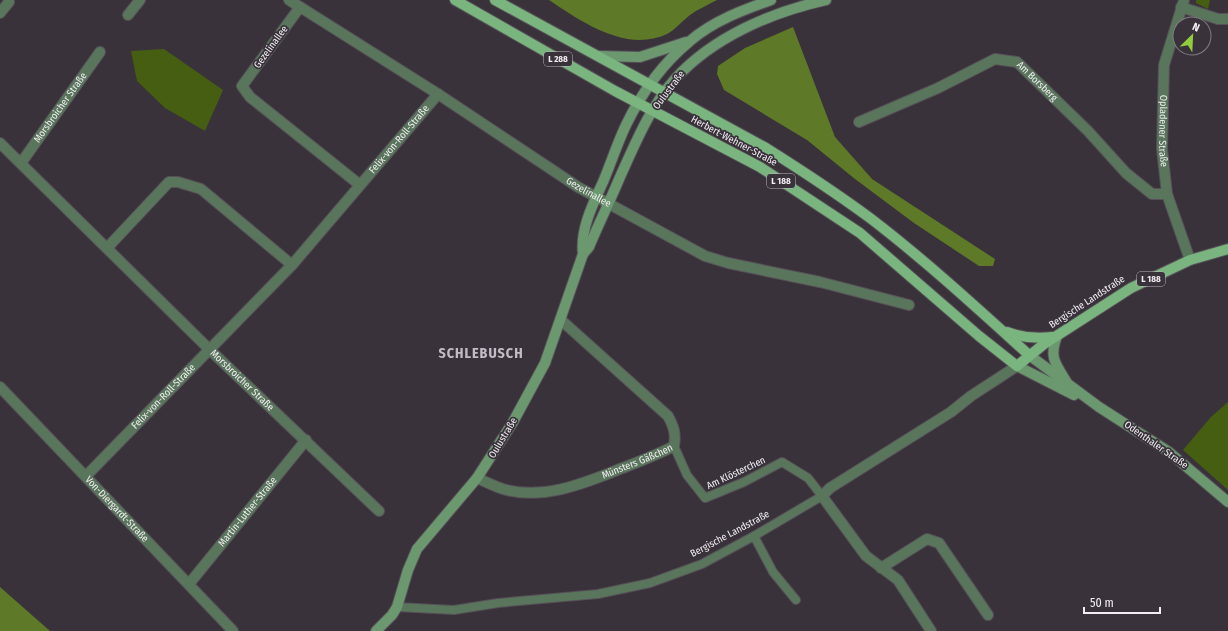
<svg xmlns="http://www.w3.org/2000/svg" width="1228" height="631" viewBox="0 0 1228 631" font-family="'Fira Sans Condensed',sans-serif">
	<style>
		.green { fill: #465e11 }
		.forest { fill: #5e7927 }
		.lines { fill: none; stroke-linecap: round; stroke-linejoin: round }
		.pedestrian-casing { stroke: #575058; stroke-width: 10 }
		.minor-casing { stroke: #575058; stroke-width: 12 }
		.secondary-casing { stroke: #575058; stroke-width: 12 }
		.primary-casing { stroke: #575058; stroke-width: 12 }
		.pedestrian { stroke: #59755b; stroke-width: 8 }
		.minor { stroke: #59755b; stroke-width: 10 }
		.secondary { stroke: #6c9870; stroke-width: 10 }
		.primary { stroke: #7ab47f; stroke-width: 10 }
		.labels { text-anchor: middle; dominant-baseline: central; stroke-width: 3.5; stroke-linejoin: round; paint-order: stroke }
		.shield { fill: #39323b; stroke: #bab6bc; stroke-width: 1 }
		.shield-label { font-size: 9px; font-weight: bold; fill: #f2eef3 }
		.street-label { font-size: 10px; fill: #f2eef3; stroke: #39323b }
		.district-label { font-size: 14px; font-weight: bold; letter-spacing: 1px; fill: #c3bbc5; stroke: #39323b }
	</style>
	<rect width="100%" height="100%" fill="#39323b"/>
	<!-- green -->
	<g class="green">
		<path d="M 1196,0 L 1210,0 L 1208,9 L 1196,3 Z"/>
		<path d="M 164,49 L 223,90 L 205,131 L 165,108 L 137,81 L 131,51 Z"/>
		<path d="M 1228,402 L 1228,490 L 1183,450 L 1211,417 Z"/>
	</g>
	<!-- forest -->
	<g class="forest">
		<path d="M 549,0 L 717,0 C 708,5 698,9 690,15 C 682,21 675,30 667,34 C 626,53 582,22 549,0 Z"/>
		<path d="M 793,27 L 835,137 L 872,179 L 995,259 L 993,266 L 979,266 L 914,223 L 855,179 L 807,140 L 724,90 L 717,74 L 718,66 L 745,48 Z"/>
		<path d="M 0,587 L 50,631 L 0,631 Z"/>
	</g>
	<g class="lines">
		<defs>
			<g id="pedestrian">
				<path d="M 754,536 L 773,572 L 796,600"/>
				<path d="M 397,607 L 454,610 L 498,603 L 598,594 L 650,583 L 702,564 L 754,536 L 822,496 L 808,478 L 782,462 L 744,482 L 705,498 L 687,475 L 674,446"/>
			</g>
			<g id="minor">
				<path id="s1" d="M 289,0 L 438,94 L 578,187 L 705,256 L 728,263 L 820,282 L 909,305"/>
				<path id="s2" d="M 1184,0 L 1164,65 L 1162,149 L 1167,194 L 1190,260"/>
				<path d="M 300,7 L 242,86 L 250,97 L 360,185"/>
				<path d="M 1181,7 L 1218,19 L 1228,19"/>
				<path d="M 0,13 L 9,2"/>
				<path d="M 128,15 L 140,0"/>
				<path id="s3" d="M 859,122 L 938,88 L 995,59 L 1017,62 L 1088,131 L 1126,173 L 1152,194 L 1167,194"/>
				<path id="s4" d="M 0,143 L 209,349 L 379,511"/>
				<path id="s5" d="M 21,163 L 100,52"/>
				<path d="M 107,248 L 169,182 L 178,182 L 201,189 L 292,265"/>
				<path id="s6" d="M 0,387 L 233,631"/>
				<path id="s7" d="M 86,476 L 292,265 L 438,94"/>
				<path id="s8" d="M 477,478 C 486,482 494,486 503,489 C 541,500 580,485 615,471 C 635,463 655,456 674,446 C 676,434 674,427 668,416 L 561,320"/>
				<path d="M 881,568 L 927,539 L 939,543 L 988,615"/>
				<path id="s9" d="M 189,584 L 306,440"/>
				<path d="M 931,631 L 898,580 L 866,556 L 822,496 L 830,488 L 951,412 L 971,396 L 1017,366"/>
			</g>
			<g id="secondary">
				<path d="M 599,56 L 640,57 L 686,42"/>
				<path d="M 583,254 C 580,229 593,204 603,182 C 611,163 617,144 626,125 C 641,94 663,63 690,41 C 713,21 743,10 771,0"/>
				<path d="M 1057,336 C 1049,357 1055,363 1066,381"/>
				<path d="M 1029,355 L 1099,407 L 1169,452 L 1228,502"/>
				<path d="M 1017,366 L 1074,395"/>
				<path d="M 376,631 L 392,615 L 397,607 L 408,570 L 417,549 L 477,478 L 513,422 L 545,363 L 583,254 L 589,247 C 599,223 610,201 620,177 C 635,144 650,107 675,79 C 713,37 772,12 826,0"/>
			</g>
			<g id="primary">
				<path d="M 455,0 L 615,91 L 760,167 L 860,233 L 979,336 L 1017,366 L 1044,344 L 1131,288 L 1190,260 L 1228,249"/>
				<path d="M 495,0 L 766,148 C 801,170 836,193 870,218 C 925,260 977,308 1029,355"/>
				<path d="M 1007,332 C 1023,338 1036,339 1052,337"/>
			</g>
		</defs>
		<!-- pedestrian casing -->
		<use href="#pedestrian" class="pedestrian-casing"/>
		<!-- minor casing -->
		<use href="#minor" class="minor-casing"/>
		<!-- secondary casing -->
		<use href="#secondary" class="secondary-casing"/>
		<!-- primary casing -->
		<use href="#primary" class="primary-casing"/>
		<!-- pedestrian -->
		<use href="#pedestrian" class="pedestrian"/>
		<!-- minor -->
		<use href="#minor" class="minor"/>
		<!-- secondary -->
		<use href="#secondary" class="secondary"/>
		<!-- primary -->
		<use href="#primary" class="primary"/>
	</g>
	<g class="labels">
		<!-- shield labels -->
		<g class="shield">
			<rect x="544" y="52" width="28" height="14" rx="3"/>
			<rect x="767" y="174" width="28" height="14" rx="3"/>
			<rect x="1137" y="272" width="28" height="14" rx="3"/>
		</g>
		<g class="shield-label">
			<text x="558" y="59">L 288</text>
			<text x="781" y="181">L 188</text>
			<text x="1151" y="279">L 188</text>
		</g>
		<!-- street labels -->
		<g class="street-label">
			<text transform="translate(271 47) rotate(-54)">Gezelinallee</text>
			<text stroke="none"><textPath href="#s3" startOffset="200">Am Borsberg</textPath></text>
			<text transform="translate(669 90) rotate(-53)">Oulustraße</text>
			<text stroke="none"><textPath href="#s5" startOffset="68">Morsbroicher Straße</textPath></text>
			<text stroke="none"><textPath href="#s2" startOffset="134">Opladener Straße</textPath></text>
			<text stroke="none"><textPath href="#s7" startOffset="460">Felix-von-Roll-Straße</textPath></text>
			<text transform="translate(734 141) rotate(28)">Herbert-Wehner-Straße</text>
			<text stroke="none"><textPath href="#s1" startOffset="356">Gezelinallee</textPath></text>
			<text transform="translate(1087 302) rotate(-33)">Bergische Landstraße</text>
			<text stroke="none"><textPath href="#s4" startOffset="339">Morsbroicher Straße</textPath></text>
			<text stroke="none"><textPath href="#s7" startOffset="111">Felix-von-Roll-Straße</textPath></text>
			<text transform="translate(503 438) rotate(-59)">Oulustraße</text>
			<text transform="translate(1156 445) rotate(35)">Odenthaler Straße</text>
			<text stroke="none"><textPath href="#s8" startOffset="168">Münsters Gäßchen</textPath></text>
			<text transform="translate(736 473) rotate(-25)">Am Klösterchen</text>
			<text stroke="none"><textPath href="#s6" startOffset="169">Von-Diergardt-Straße</textPath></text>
			<text stroke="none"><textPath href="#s9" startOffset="93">Martin-Luther-Straße</textPath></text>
			<text transform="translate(730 534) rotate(-28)">Bergische Landstraße</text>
		</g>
		<!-- district labels -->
		<g class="district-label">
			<text x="481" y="353">SCHLEBUSCH</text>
		</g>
	</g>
	<!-- north arrow -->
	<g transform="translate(1192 36) rotate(24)"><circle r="19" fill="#39323b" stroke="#837d85"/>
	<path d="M0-3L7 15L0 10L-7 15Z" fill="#92cd3e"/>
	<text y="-6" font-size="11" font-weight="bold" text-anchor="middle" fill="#f2eef3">N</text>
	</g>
	<!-- scale -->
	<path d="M1084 607v6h76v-6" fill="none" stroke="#f2eef3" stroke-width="2"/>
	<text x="1090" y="607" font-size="12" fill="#f2eef3" stroke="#39323b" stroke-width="3" paint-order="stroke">50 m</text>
</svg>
